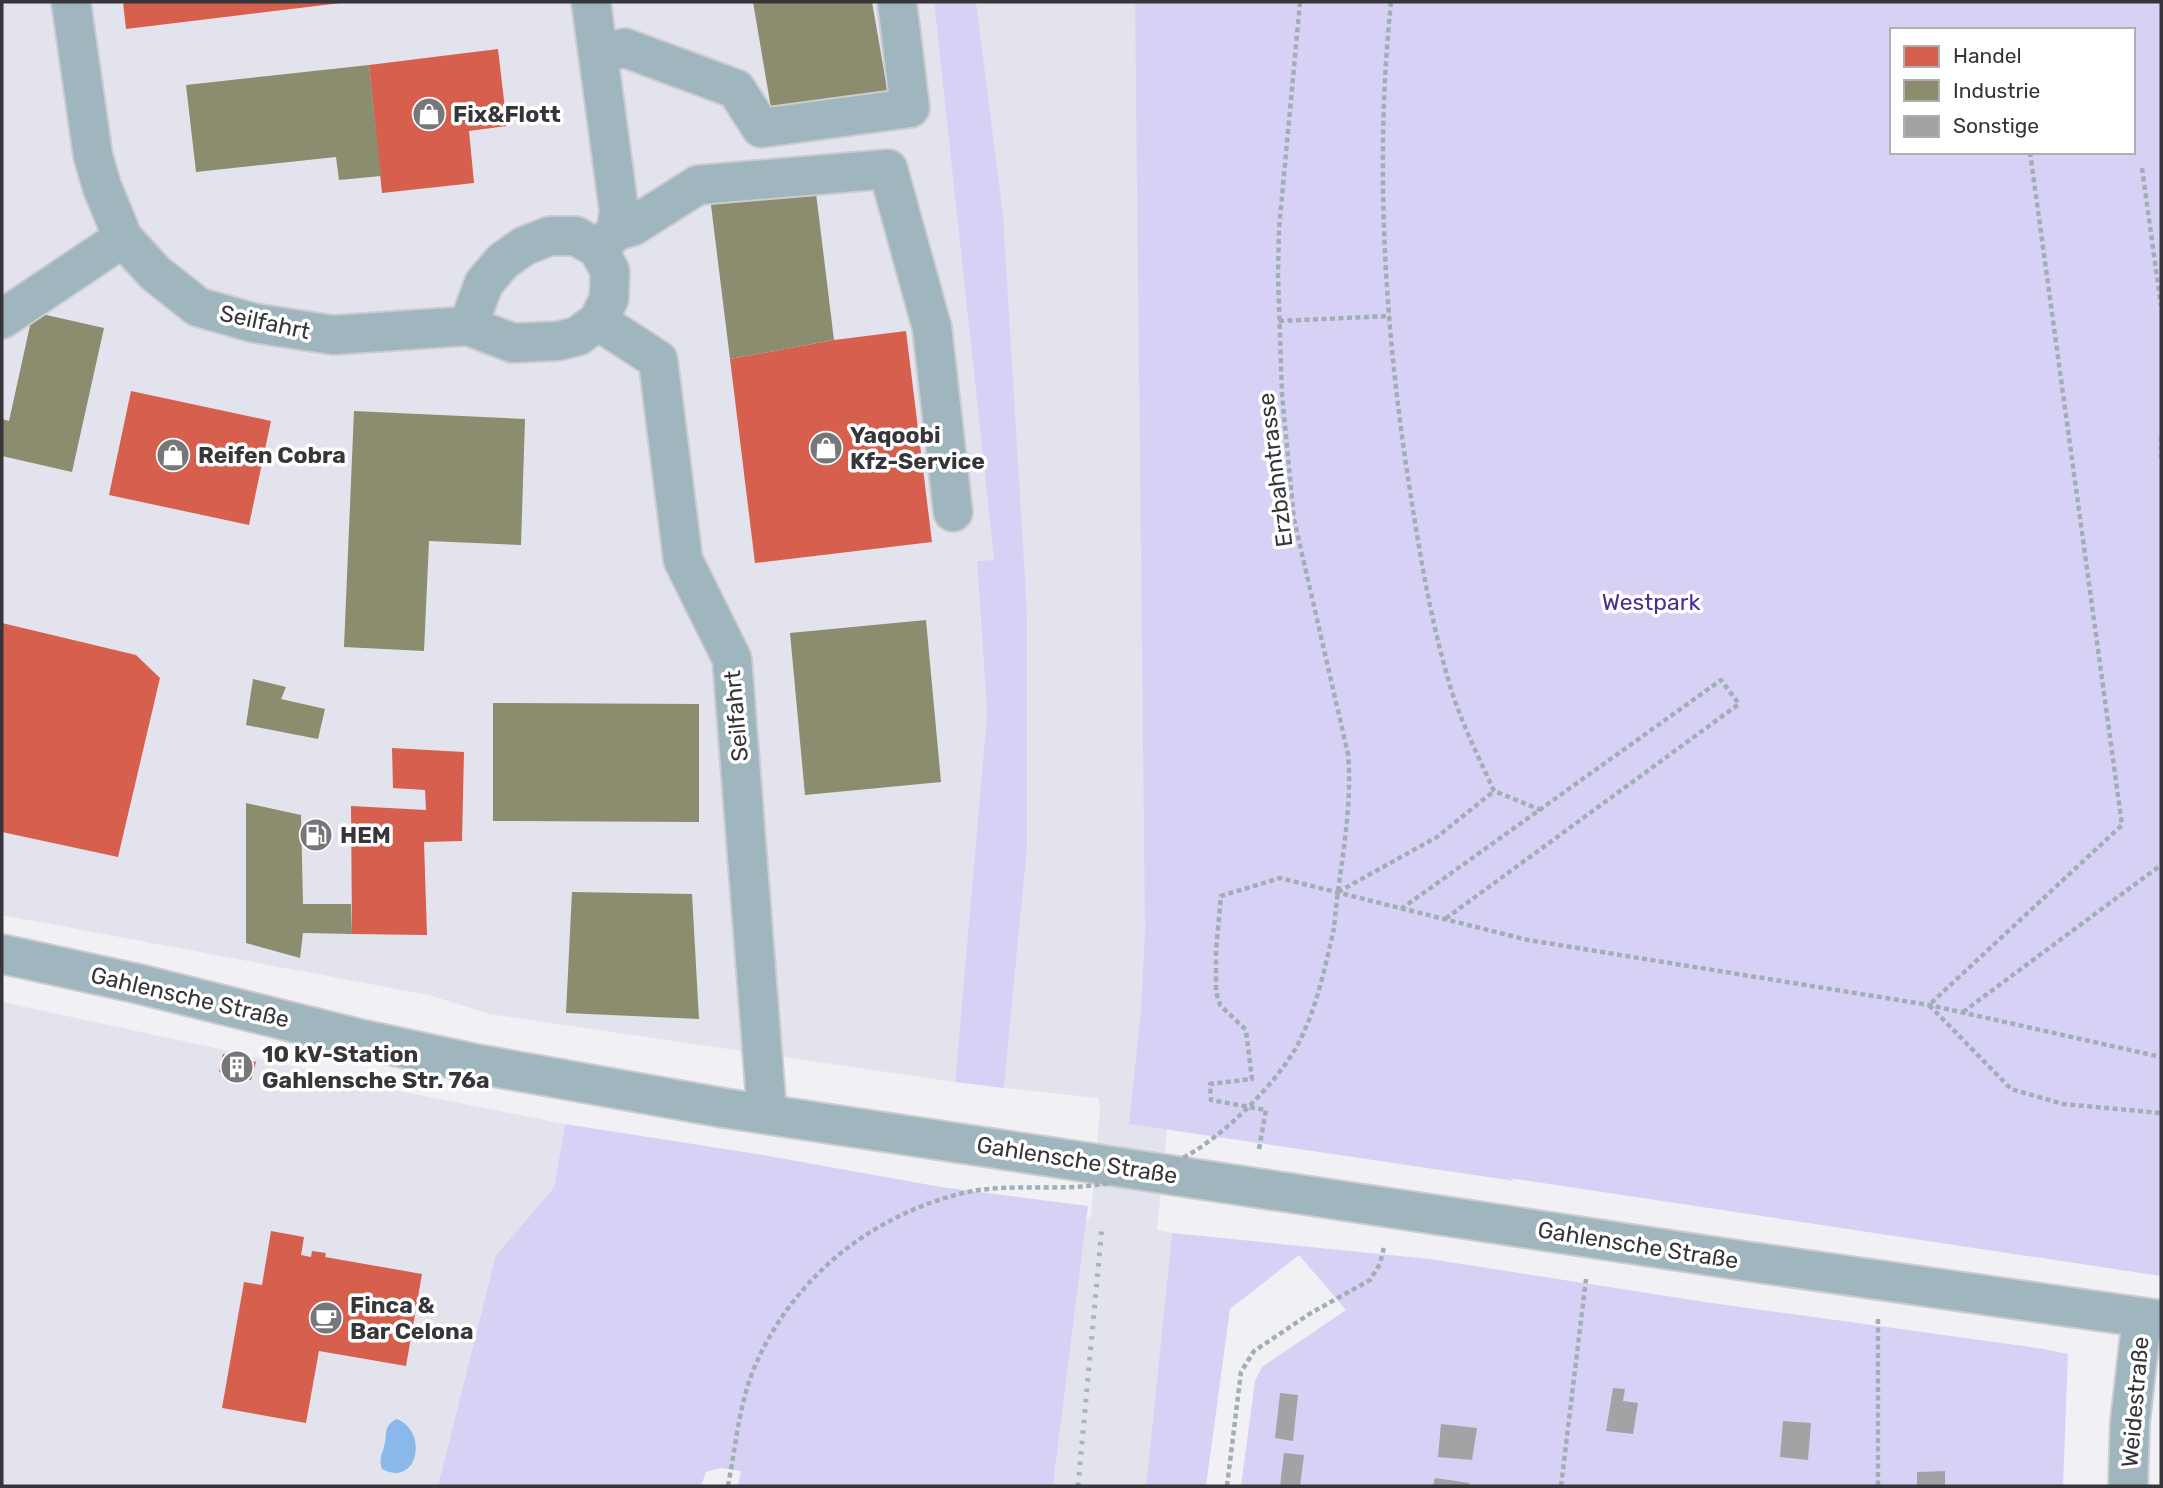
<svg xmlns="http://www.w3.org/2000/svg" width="2163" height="1488" viewBox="0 0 2163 1488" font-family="Rubik,sans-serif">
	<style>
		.built { fill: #e3e3ee }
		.green { fill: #d7d2f5; fill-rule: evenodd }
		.water { fill: #89b9ea }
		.shops { fill: #d6604d }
		.industry { fill: #8c8c6e }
		.building { fill: #a4a2a5 }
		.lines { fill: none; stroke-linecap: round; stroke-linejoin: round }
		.minor-casing { stroke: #cccbcf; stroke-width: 42 }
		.path { stroke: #a1afb5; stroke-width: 4.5; stroke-dasharray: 5 3.5; stroke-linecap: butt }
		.minor { stroke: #a0b6be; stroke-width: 38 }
		.rail { stroke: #a9b4ba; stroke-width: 5; stroke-dasharray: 3.5 7; stroke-linecap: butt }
		.path-bridge { stroke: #a1afb5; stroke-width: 4.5; stroke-dasharray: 5 3.5; stroke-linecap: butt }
		.labels { text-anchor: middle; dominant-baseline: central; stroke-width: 7; stroke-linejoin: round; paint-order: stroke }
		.poi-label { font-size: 23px; font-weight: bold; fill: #363539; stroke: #fff; text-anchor: start }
		.street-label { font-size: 23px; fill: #363539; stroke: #fff }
		.park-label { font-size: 23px; fill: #4a2e90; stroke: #fff }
	</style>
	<rect width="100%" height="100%" fill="#f0f0f5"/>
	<!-- built -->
	<g class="built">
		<path d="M 2,2 L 934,2 L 994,560 L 977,562 L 987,714 L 955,1082 L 489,1014 L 429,995 L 2,915 Z"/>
		<path d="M 976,2 L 1222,2 L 1167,1129 L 1157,1230 L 1172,1233 L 1146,1486 L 1053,1486 L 1086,1221 L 1091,1215 L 1100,1108 L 1098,1098 L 1004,1088 L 1027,848 L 1027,612 Z"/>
		<path d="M 2,1002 L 206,1046 L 385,1088 L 565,1124 L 555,1188 L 496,1255 L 438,1486 L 2,1486 Z"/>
	</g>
	<!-- green -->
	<g class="green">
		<path d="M 934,2 L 976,2 L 1003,215 L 1027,612 L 1027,848 L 1004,1088 L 955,1082 L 987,714 L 977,561 L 994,560 Z"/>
		<path d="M 1135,2 L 2161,2 L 2161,1276 L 1509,1178 L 1515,1181 L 1129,1124 L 1141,1011 L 1145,931 ZM 1892,30 L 2133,30 L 2133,152 L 1892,152 Z"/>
		<path d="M 565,1124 L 763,1155 L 941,1187 L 1088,1206 L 1053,1486 L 738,1486 L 741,1471 L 721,1468 L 706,1472 L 701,1486 L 438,1486 L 496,1255 L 554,1188 Z"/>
		<path d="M 1172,1233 L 1430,1259 L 1705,1302 L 2044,1349 L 2068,1354 L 2063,1486 L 1241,1486 L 1255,1381 L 1262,1367 L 1346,1310 L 1299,1255 L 1230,1309 L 1206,1486 L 1146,1486 Z"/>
	</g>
	<!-- water -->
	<path class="water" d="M 397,1419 C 429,1432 418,1488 382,1469 C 379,1459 381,1457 384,1447 C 388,1435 382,1426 397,1419 Z"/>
	<!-- shops -->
	<g class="shops">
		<path d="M 123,2 L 341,2 L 341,3 L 126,29 Z"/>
		<path d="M 498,49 L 507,126 L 469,131 L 474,183 L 382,193 L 369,65 Z"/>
		<path d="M 906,331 L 932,542 L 755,563 L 730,359 L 834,340 Z"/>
		<path d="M 131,391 L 271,421 L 249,525 L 109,495 Z"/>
		<path d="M 2,623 L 136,655 L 160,678 L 118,857 L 2,832 Z"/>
		<path d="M 392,748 L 464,752 L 462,841 L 424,842 L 427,935 L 352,934 L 351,806 L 426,810 L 425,790 L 393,788 Z"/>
		<path d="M 223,1054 L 256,1062 L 251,1080 L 219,1072 Z"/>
		<path d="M 271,1231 L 304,1237 L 301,1255 L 311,1257 L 312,1251 L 326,1253 L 325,1257 L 422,1274 L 406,1366 L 319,1351 L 306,1423 L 222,1408 L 244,1282 L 262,1285 Z"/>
	</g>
	<!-- industry -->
	<g class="industry">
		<path d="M 753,2 L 872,2 L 888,94 L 772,114 Z"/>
		<path d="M 369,65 L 381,176 L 339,180 L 336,157 L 196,172 L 186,85 Z"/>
		<path d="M 815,185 L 834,340 L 730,359 L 710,197 Z"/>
		<path d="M 33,312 L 104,328 L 72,472 L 2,456 L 2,419 L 9,421 Z"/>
		<path d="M 354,411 L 525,419 L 521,545 L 429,541 L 424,651 L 344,647 Z"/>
		<path d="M 926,620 L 941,782 L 805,795 L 790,633 Z"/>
		<path d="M 253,679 L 286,687 L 281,699 L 325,709 L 318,739 L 246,725 Z"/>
		<path d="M 493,703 L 699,704 L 699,822 L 493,821 Z"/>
		<path d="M 246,803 L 301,815 L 303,904 L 351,904 L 352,934 L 303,933 L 300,958 L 246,943 Z"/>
		<path d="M 572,892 L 692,894 L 699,1019 L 566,1013 Z"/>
	</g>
	<!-- building -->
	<g class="building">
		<path d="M 1613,1388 L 1625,1389 L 1623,1401 L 1638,1403 L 1633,1434 L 1606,1431 Z"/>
		<path d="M 1280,1393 L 1298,1395 L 1293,1441 L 1275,1438 Z"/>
		<path d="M 1783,1421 L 1811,1423 L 1808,1460 L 1780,1457 Z"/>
		<path d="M 1441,1424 L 1477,1428 L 1472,1460 L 1438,1457 Z"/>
		<path d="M 1284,1453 L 1304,1455 L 1300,1486 L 1280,1486 Z"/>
		<path d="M 1945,1471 L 1945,1486 L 1917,1486 L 1917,1472 Z"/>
		<path d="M 1435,1478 L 1470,1483 L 1469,1486 L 1433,1486 Z"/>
	</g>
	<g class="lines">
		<defs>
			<g id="minor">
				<path d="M 71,2 L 93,156 L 102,187 L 123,238 L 155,273 L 198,307 L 254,323 L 333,335 L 468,326 L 513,343 L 558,341 L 578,336 L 598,321 L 609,299 L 610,271 L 598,249 L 576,236 L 550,236 L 524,246 L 503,261 L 484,283 L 468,326"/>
				<path d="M 591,2 L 619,211 L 616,231 L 599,248"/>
				<path d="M 599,53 L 625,48 L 736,89 L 761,128 L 910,108 L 897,2"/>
				<path d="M 616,231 L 633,226 L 698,185 L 888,169 L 932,328 L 953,512"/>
				<path d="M 2,319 L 123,238"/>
				<path d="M 598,321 L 658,360 L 683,560 L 732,659 L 767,1114"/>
				<path d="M 2,954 L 139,984 L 356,1038 L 477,1064 L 724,1108 L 1731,1259 L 2161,1320"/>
				<path d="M 2128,1486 L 2130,1422 L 2142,1318"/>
			</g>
		</defs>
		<!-- minor casing -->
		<use href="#minor" class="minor-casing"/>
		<!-- path -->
		<g class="path">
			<path d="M 1300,2 L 1279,229 L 1278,276 L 1282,394 L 1294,519 L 1348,754 C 1353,813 1339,869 1334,928"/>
			<path d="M 1391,2 C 1374,166 1385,335 1411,497 C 1421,562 1432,626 1451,689 C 1462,724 1479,758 1494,791 L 1541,810"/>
			<path d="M 2030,152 L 2122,825 L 1929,1005 L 2011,1089 L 2063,1104 L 2161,1113"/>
			<path d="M 2142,168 L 2161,306"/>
			<path d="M 1279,321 L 1390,316"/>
			<path d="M 2161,437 L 2161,458"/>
			<path d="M 1338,892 L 1437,837 L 1494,791"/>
			<path d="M 1401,909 L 1721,680 L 1739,704 L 1445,919"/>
			<path d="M 1963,1012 L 2161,865"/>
			<path d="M 1259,1149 L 1266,1110 L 1211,1100 L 1210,1084 L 1252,1079 L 1246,1030 L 1220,1005 L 1216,992 L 1216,950 L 1221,896 L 1280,878 L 1528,940 L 1929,1005 L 2161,1057"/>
			<path d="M 1878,1319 L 1878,1486"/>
			<path d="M 728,1486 L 731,1469"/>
			<path d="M 1227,1486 L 1241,1372 L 1254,1351 L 1311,1313 L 1370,1280 L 1380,1264 L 1384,1247"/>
			<path d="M 1561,1486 L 1586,1279"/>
		</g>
		<!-- minor -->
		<use href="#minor" class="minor"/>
		<!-- rail -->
		<path class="rail" d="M 1078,1486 L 1102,1226"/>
		<!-- path-bridge -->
		<path class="path-bridge" d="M 731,1469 C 737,1435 741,1398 755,1366 C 793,1278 870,1216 963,1193 C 1006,1183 1052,1191 1096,1185 C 1122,1182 1153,1173 1177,1161 C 1219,1141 1276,1085 1298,1044 C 1317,1008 1325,967 1334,928"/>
	</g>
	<!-- icons -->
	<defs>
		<symbol id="shop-disc" viewBox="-11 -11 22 22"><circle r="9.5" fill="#77767b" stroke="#fff"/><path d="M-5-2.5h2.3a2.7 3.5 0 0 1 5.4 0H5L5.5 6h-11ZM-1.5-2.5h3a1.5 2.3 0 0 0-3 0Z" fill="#fff"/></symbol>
		<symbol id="fuel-disc" viewBox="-11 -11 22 22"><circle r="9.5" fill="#77767b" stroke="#fff"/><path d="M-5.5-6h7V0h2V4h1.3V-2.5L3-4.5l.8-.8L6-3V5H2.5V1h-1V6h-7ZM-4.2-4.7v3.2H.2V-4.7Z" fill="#fff"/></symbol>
		<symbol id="building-disc" viewBox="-11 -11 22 22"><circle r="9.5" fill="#77767b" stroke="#fff"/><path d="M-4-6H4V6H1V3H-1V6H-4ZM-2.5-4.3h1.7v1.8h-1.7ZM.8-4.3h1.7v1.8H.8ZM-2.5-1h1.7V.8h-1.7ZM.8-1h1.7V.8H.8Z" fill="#fff"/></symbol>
		<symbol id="cafe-disc" viewBox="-11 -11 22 22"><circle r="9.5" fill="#77767b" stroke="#fff"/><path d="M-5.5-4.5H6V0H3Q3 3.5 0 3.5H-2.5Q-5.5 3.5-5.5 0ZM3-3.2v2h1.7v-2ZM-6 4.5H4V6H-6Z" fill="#fff"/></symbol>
	</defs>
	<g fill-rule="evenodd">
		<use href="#shop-disc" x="410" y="95" width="38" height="38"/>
		<use href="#shop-disc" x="807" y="429" width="38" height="38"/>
		<use href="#shop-disc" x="154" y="436" width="38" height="38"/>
		<use href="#fuel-disc" x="297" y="816" width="38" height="38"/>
		<use href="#building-disc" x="218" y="1048" width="38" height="38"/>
		<use href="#cafe-disc" x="307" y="1299" width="38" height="38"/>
	</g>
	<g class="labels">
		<!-- poi labels -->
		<g class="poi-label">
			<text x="453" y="114">Fix&amp;Flott</text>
			<text x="850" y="435">Yaqoobi<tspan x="850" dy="26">Kfz-Service</tspan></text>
			<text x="198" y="455">Reifen Cobra</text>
			<text x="340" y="835">HEM</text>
			<text x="262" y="1054">10 kV-Station<tspan x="262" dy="26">Gahlensche Str. 76a</tspan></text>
			<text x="350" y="1305">Finca &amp;<tspan x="350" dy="26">Bar Celona</tspan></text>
		</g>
		<!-- street labels -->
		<g class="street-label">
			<text transform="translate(265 322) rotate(12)">Seilfahrt</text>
			<text transform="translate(1275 470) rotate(-97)">Erzbahntrasse</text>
			<text transform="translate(736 716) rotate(-95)">Seilfahrt</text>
			<text transform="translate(190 997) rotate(13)">Gahlensche Straße</text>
			<text transform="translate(1077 1160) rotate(9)">Gahlensche Straße</text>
			<text transform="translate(1638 1245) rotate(9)">Gahlensche Straße</text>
			<text transform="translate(2135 1402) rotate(-85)">Weidestraße</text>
		</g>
		<!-- park labels -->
		<g class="park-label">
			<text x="1651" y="602">Westpark</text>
		</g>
	</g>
	<!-- border -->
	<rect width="2163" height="1488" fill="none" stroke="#363539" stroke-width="7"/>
	<!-- legend -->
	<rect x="1890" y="28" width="245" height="126" fill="#ffffff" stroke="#afaeb0" stroke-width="2"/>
	<rect x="1904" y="46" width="35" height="21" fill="#d6604d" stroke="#afaeb0" stroke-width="2"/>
	<text x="1953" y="63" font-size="21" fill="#363539">Handel</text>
	<rect x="1904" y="80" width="35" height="21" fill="#8c8c6e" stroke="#afaeb0" stroke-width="2"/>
	<text x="1953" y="98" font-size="21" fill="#363539">Industrie</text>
	<rect x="1904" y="116" width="35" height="21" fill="#a4a2a5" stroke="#afaeb0" stroke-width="2"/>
	<text x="1953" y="133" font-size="21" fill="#363539">Sonstige</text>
</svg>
